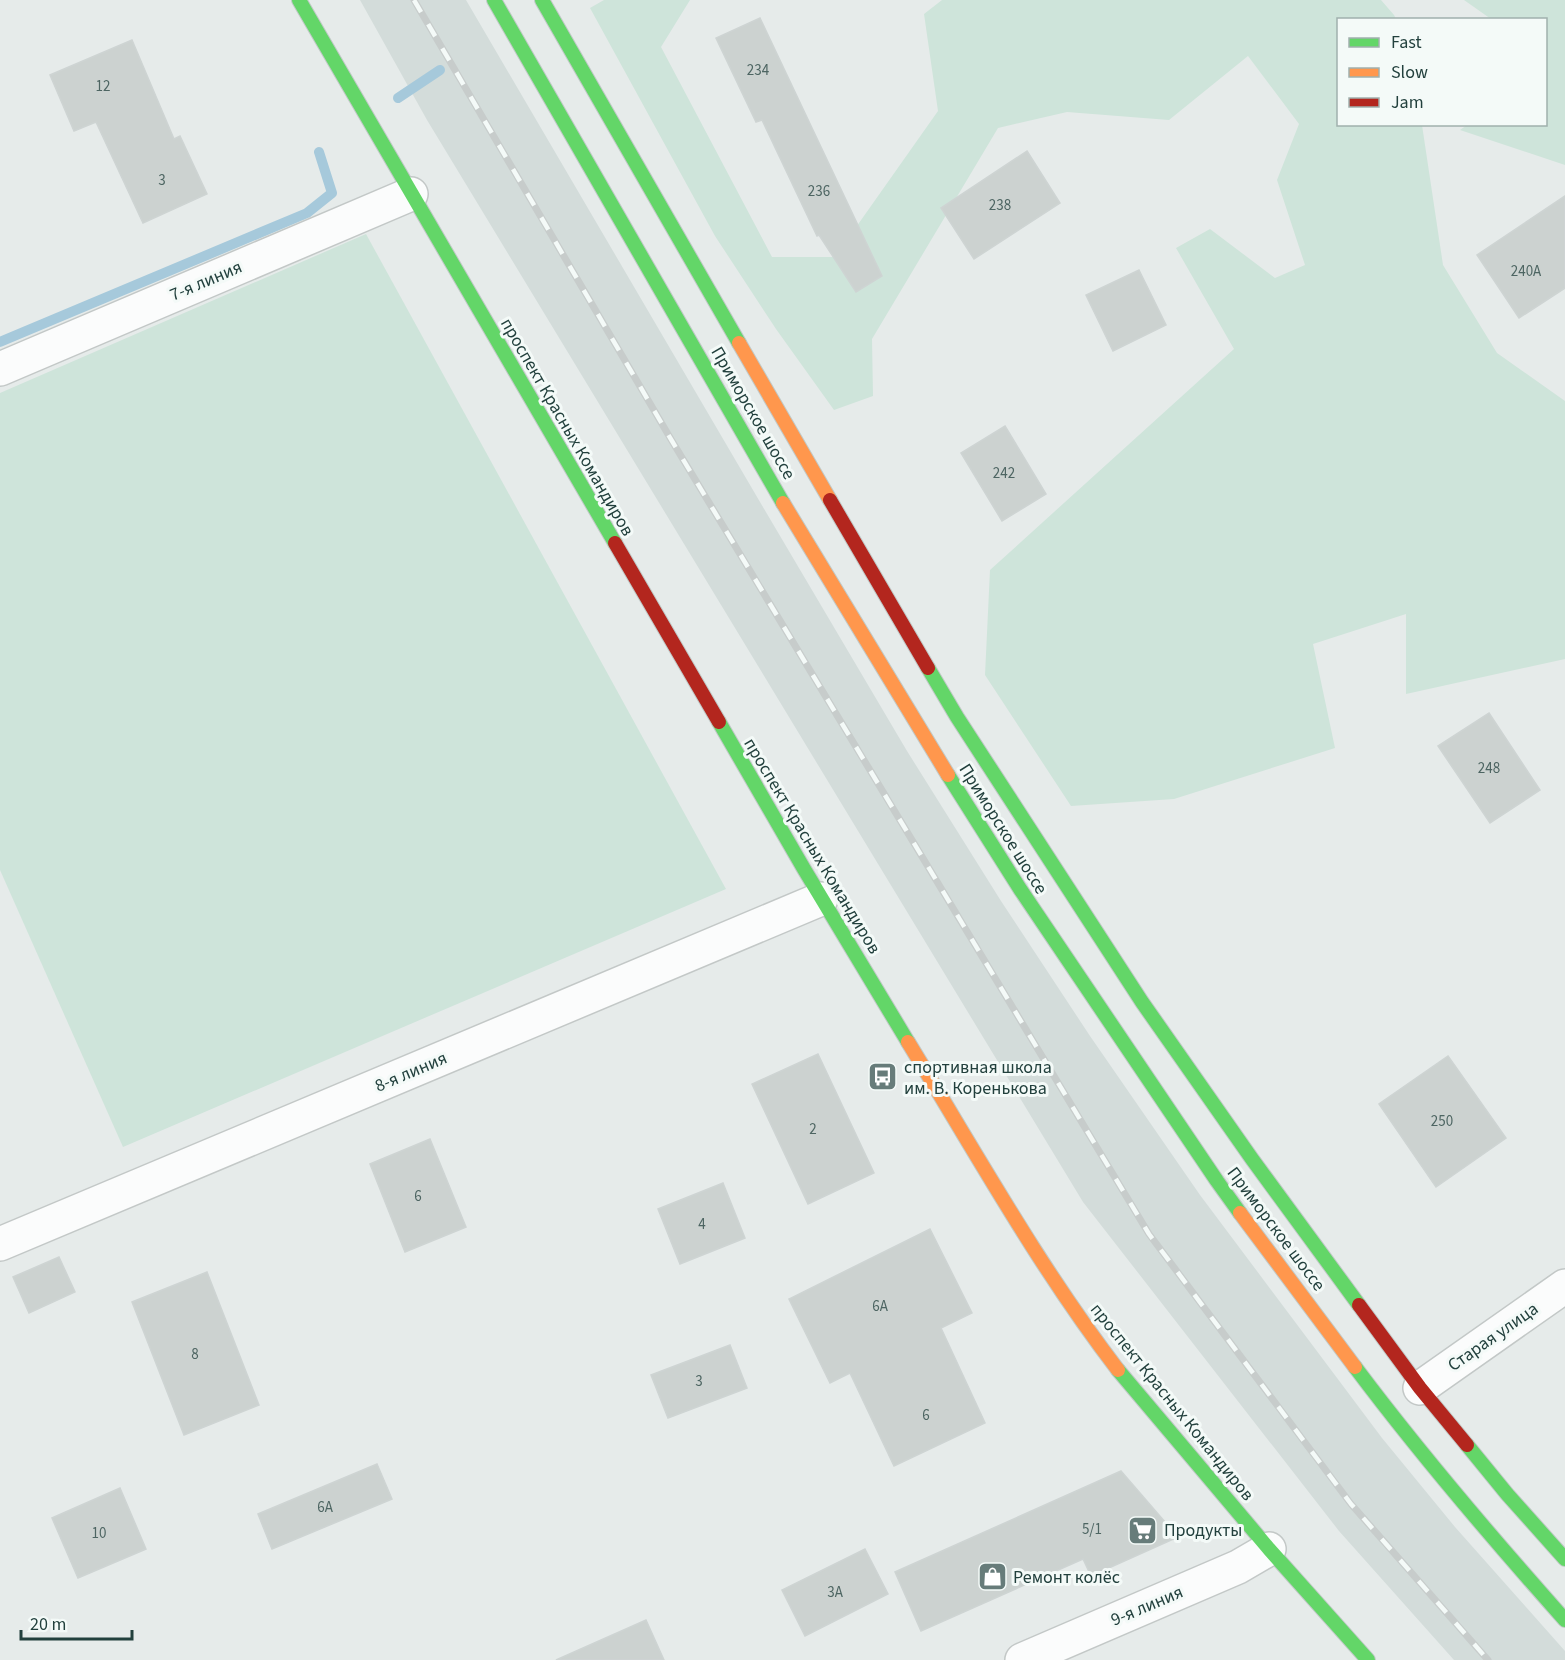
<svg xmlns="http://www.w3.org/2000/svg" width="1565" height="1660" viewBox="0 0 1565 1660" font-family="'Source Sans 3',sans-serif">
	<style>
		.built { fill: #d3dcda }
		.green { fill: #cee4da }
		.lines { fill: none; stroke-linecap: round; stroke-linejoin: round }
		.stream { stroke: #a6c9db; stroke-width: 10 }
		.building { fill: #ccd2d0; stroke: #ced4d3; stroke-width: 1.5 }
		.street-casing { stroke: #c3c8c7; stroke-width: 36 }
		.fast-casing { stroke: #c1c9c7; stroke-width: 16 }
		.slow-casing { stroke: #c1c9c7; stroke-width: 16 }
		.jam-casing { stroke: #c1c9c7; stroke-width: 16 }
		.street { stroke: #fbfcfc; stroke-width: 33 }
		.fast { stroke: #63d668; stroke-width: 14 }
		.slow { stroke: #ff974d; stroke-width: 14 }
		.jam { stroke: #b3261e; stroke-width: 14 }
		.rail-casing { stroke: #c7cccb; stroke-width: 7 }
		.rail { stroke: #f4faf8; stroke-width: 4.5; stroke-dasharray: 14; stroke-linecap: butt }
		.labels { text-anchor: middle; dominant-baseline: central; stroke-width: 6; stroke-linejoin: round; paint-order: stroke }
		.number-label { font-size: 15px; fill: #4d6562 }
		.street-label { font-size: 18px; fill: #22403d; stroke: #f4faf8 }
		.poi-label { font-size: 18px; fill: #22403d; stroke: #f4faf8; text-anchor: start }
	</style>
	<rect width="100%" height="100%" fill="#e6ebea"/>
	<!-- built -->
	<path class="built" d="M 360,0 L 466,0 L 760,502 L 907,751 L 1001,901 L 1090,1036 L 1200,1195 L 1382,1438 L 1455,1527 L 1565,1651 L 1565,1660 L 1454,1660 L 1339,1531 L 1083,1202 L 427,120 Z"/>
	<!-- green -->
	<g class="green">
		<path d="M 604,0 L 690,0 L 661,47 L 772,257 L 835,257 L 938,111 L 924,14 L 942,0 L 1381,0 L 1394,15 L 1396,19 L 1338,20 L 1338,124 L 1422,125 L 1443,265 L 1497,353 L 1565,401 L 1565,659 L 1406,694 L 1406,614 L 1313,644 L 1335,748 L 1174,799 L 1071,806 L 985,675 L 990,570 L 1234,349 L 1176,248 L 1210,229 L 1275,278 L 1305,265 L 1277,180 L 1299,124 L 1248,56 L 1169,120 L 1067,112 L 998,128 L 872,339 L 873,396 L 834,410 L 776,329 L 715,236 L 590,8 Z"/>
		<path d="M 1464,0 L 1565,0 L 1565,165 L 1460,130 L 1467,125 L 1546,124 L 1546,20 L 1491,19 Z"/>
		<path d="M 366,234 L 726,889 L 123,1147 L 0,870 L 0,393 Z"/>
	</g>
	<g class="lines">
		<!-- stream -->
		<g class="stream">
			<path d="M 398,98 L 440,70"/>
			<path d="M 0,342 L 307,213 L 332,193 L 319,152"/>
		</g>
	</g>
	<!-- building -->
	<g class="building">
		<path d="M 760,18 L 882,276 L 856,292 L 819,235 L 817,236 L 762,120 L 756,122 L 716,38 Z"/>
		<path d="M 132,40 L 174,139 L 180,136 L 207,194 L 143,223 L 96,122 L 74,131 L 50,75 Z"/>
		<path d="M 1027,151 L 1060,203 L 974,259 L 941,208 Z"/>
		<path d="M 1565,196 L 1565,288 L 1519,318 L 1477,255 Z"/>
		<path d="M 1139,270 L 1166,325 L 1113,351 L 1086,295 Z"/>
		<path d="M 1005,426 L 1046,494 L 1002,521 L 961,453 Z"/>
		<path d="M 1489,713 L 1540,790 L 1490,823 L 1438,746 Z"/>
		<path d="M 818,1054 L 874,1173 L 808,1204 L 752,1084 Z"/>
		<path d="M 1448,1056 L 1506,1138 L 1436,1187 L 1379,1104 Z"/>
		<path d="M 430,1139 L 466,1227 L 405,1252 L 370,1164 Z"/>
		<path d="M 723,1183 L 745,1238 L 680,1264 L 658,1209 Z"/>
		<path d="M 930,1229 L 972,1313 L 941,1328 L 985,1423 L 894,1466 L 850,1373 L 830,1383 L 789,1299 Z"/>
		<path d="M 59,1257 L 75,1292 L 29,1313 L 13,1277 Z"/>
		<path d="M 207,1272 L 259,1405 L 184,1435 L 132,1302 Z"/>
		<path d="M 730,1345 L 747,1388 L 668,1418 L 651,1375 Z"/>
		<path d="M 377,1464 L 392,1499 L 272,1549 L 258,1514 Z"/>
		<path d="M 1121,1471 L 1178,1537 L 1091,1576 L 1083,1559 L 921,1631 L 895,1572 Z"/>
		<path d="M 120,1488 L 146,1549 L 78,1578 L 52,1518 Z"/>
		<path d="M 865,1549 L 888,1594 L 805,1636 L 782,1590 Z"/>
		<path d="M 646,1620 L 664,1660 L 556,1660 Z"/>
	</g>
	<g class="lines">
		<defs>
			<g id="street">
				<path d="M 0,369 L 411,194"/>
				<path d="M 0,1244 L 821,899"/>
				<path d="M 1420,1388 L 1565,1286"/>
				<path d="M 1022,1660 L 1238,1567 L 1269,1549"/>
			</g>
			<g id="fast">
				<path d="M 299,0 L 615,543"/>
				<path d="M 494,0 L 783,503"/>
				<path d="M 542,0 L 739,343"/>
				<path d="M 928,668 L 957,717 L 1142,1002 L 1252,1159 L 1359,1305"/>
				<path d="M 719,722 L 804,869 L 908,1042"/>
				<path d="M 948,775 L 1020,889 L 1217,1181 L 1240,1213"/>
				<path d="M 1355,1367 C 1421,1455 1492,1538 1565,1620"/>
				<path d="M 1118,1370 L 1269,1549 L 1368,1660"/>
				<path d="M 1467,1445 L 1507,1494 L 1565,1559"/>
			</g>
			<g id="slow">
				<path d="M 739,343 L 830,500"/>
				<path d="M 783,503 L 948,775"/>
				<path d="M 908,1042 C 976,1153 1039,1267 1118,1370"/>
				<path d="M 1240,1213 L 1355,1367"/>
			</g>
			<g id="jam">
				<path d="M 830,500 L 928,668"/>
				<path d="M 615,543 L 719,722"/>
				<path d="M 1359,1305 L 1420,1388 L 1467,1445"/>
			</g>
		</defs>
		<!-- street casing -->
		<use href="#street" class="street-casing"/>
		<!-- fast casing -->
		<use href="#fast" class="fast-casing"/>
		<!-- slow casing -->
		<use href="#slow" class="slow-casing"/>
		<!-- jam casing -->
		<use href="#jam" class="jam-casing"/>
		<!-- street -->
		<use href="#street" class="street"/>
		<!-- fast -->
		<use href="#fast" class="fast"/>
		<!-- slow -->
		<use href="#slow" class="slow"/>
		<!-- jam -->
		<use href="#jam" class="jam"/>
		<defs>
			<path id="rail" d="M 414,0 L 672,441 L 1149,1234 L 1351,1504 L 1488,1660"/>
		</defs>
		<!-- rail casing -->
		<use href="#rail" class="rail-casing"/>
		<!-- rail -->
		<use href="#rail" class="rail"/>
	</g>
	<!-- icons -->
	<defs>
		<symbol id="bus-square" viewBox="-11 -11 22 22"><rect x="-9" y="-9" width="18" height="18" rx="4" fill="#677c7a" stroke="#f4faf8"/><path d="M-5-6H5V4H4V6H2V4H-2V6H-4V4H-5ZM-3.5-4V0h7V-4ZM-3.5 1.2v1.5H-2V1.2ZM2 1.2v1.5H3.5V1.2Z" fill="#fff"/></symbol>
		<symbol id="supermarket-square" viewBox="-11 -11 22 22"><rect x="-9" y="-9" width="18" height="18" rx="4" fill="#677c7a" stroke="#f4faf8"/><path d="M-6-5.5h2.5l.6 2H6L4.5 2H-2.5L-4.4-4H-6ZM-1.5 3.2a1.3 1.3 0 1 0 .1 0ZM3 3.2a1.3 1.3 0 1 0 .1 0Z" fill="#fff"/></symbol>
		<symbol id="shop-square" viewBox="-11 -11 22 22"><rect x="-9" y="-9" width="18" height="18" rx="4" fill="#677c7a" stroke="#f4faf8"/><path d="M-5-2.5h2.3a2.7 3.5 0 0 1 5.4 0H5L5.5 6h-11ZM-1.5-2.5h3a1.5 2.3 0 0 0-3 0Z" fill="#fff"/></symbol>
	</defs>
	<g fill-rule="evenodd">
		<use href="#bus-square" x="866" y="1060" width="33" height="33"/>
		<use href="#supermarket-square" x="1126" y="1514" width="33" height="33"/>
		<use href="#shop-square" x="976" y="1560" width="33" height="33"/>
	</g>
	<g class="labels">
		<!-- number labels -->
		<g class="number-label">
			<text x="758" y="70">234</text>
			<text x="103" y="86">12</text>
			<text x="162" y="180">3</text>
			<text x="819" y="191">236</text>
			<text x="1000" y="205">238</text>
			<text x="1526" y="271">240А</text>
			<text x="1004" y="473">242</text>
			<text x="1489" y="768">248</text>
			<text x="1442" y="1121">250</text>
			<text x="813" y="1129">2</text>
			<text x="418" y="1196">6</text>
			<text x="702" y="1224">4</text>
			<text x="880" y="1306">6А</text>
			<text x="195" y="1354">8</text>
			<text x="699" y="1381">3</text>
			<text x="926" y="1415">6</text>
			<text x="325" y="1507">6А</text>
			<text x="1092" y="1529">5/1</text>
			<text x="99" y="1533">10</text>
			<text x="835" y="1592">3А</text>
		</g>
		<!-- street labels -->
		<g class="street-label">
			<text transform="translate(206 281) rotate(-23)">7-я линия</text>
			<text transform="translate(753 413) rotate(60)">Приморское шоссе</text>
			<text transform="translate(567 427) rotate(60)">проспект Красных Командиров</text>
			<text transform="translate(1003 829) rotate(58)">Приморское шоссе</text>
			<text transform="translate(812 846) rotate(59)">проспект Красных Командиров</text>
			<text transform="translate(411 1072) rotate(-23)">8-я линия</text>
			<text transform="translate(1276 1229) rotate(53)">Приморское шоссе</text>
			<text transform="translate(1493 1337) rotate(-35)">Старая улица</text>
			<text transform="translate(1172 1402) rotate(51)">проспект Красных Командиров</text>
			<text transform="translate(1147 1606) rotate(-23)">9-я линия</text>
		</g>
		<!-- poi labels -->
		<g class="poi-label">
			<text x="904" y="1067">спортивная школа<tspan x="904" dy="21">им. В. Коренькова</tspan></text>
			<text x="1164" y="1530">Продукты</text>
			<text x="1013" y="1577">Ремонт колёс</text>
		</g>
	</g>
	<!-- legend -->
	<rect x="1337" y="18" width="210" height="108" fill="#f4faf8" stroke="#a0b0ad" stroke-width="1.5"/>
	<rect x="1349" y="38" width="30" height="9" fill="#63d668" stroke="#a0b0ad" stroke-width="1.5"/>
	<text x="1391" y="48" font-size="18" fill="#22403d">Fast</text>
	<rect x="1349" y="68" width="30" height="9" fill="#ff974d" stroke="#a0b0ad" stroke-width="1.5"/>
	<text x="1391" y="78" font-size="18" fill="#22403d">Slow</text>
	<rect x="1349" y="98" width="30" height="9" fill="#b3261e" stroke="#a0b0ad" stroke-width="1.5"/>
	<text x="1391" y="108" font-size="18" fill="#22403d">Jam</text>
	<!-- scale -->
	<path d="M21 1630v9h111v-9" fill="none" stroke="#22403d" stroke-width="3"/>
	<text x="30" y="1630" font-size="18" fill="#22403d" stroke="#f4faf8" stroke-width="4.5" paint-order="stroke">20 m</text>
</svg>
